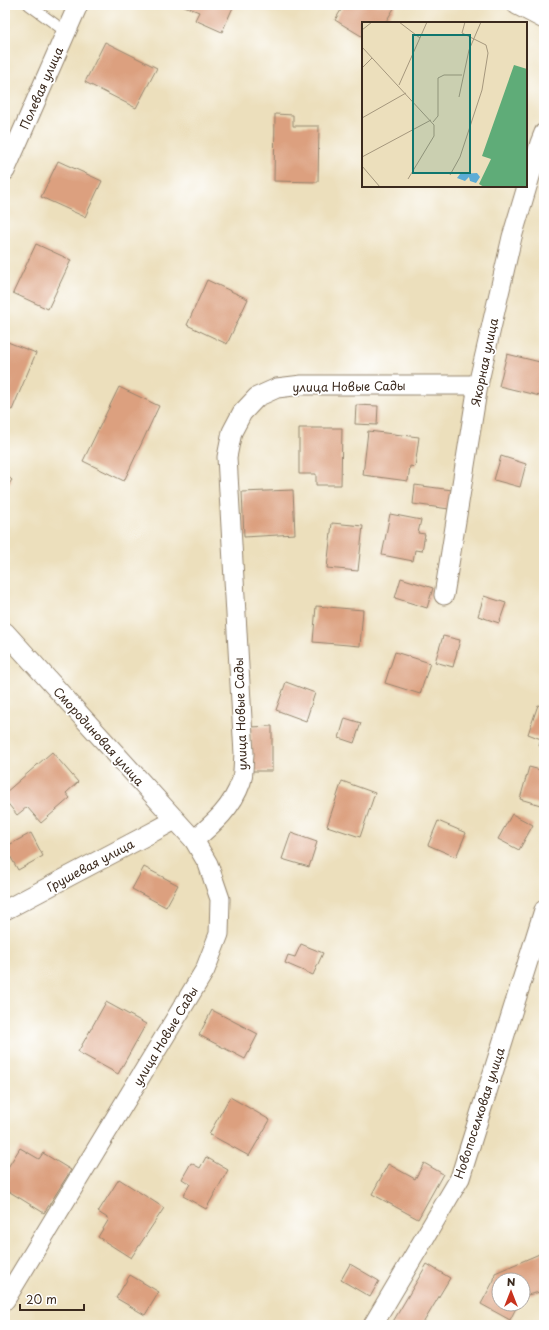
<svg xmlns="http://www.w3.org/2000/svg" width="549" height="1330" viewBox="0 0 549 1330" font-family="'Playpen Sans',sans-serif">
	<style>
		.building { fill: #dca07f }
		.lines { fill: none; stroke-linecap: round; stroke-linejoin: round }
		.lane-casing { stroke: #94846d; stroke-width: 12 }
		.street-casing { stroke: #94846d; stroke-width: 21 }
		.lane { stroke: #fff; stroke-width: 10 }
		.street { stroke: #fff; stroke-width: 19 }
		.labels { text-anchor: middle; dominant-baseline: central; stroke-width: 3.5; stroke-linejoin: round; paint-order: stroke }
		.street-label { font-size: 12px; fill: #3b2a1e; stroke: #fff }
		.inset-road { fill: none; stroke: #a5977d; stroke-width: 1 }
		.view { fill: #0f766e; fill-opacity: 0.15; stroke: #0f766e; stroke-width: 2 }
		.inset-edge { fill: none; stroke: #3b2a1e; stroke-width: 2 }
	</style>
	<rect width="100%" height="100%" fill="#fff"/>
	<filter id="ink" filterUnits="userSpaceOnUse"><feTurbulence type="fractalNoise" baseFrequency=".025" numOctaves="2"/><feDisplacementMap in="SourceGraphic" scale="8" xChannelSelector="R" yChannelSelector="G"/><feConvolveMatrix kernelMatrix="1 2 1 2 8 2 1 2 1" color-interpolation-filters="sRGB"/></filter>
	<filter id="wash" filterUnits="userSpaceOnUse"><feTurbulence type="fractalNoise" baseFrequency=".012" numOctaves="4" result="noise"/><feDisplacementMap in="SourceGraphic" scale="16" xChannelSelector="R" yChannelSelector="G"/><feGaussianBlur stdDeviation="0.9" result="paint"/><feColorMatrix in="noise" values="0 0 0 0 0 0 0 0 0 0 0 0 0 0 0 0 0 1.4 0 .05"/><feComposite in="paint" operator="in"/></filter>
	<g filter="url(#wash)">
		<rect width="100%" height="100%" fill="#ecdfbc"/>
		<g id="blocks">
			<!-- building -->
			<g class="building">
				<path d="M 182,5 L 234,5 L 222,32 L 195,20 L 199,12 Z"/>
				<path d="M 344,5 L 396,5 L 385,23 L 363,23 L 363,37 L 335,20 Z"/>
				<path d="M 105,42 L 157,68 L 136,108 L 85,82 Z"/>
				<path d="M 275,114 L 293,115 L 293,126 L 319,126 L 318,182 L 274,181 Z"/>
				<path d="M 58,161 L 102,181 L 85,217 L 41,197 Z"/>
				<path d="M 36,244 L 71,260 L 48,309 L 13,293 Z"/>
				<path d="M 207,280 L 248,299 L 227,344 L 187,325 Z"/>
				<path d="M 5,341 L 36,353 L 12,410 L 5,407 Z"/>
				<path d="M 507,354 L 544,363 L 544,397 L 499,386 Z"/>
				<path d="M 119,387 L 159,406 L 124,481 L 83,461 Z"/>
				<path d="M 356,405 L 378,406 L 377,425 L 355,424 Z"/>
				<path d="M 299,428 L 342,428 L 341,485 L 316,485 L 316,474 L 299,474 Z"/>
				<path d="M 368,431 L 419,437 L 415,467 L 410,466 L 408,481 L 363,475 Z"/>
				<path d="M 501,456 L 526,464 L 520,487 L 494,480 Z"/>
				<path d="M 5,474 L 12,480 L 5,489 Z"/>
				<path d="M 415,485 L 452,490 L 449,509 L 413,504 Z"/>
				<path d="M 293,490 L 295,534 L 244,537 L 242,492 Z"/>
				<path d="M 390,514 L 421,520 L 418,533 L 425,534 L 422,551 L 415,550 L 413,561 L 382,555 Z"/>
				<path d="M 332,523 L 363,526 L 358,571 L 327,568 Z"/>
				<path d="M 401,578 L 433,588 L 427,608 L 395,598 Z"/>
				<path d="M 484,596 L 506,603 L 499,623 L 478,616 Z"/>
				<path d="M 316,606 L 363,610 L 360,646 L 313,642 Z"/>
				<path d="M 443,636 L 460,640 L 453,667 L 435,662 Z"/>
				<path d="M 395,652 L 430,663 L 420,694 L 385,683 Z"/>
				<path d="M 286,682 L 315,693 L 306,721 L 276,710 Z"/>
				<path d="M 538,705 L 544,707 L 544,747 L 539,746 L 541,739 L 528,734 Z"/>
				<path d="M 345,718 L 361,723 L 354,743 L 339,738 Z"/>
				<path d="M 272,726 L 272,771 L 252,771 L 251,727 Z"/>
				<path d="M 52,752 L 78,782 L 66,793 L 70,798 L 41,823 L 27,807 L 17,815 L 5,800 L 5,793 Z"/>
				<path d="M 529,767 L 544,771 L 544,806 L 520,799 Z"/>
				<path d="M 342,781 L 375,793 L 360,837 L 327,826 Z"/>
				<path d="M 512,814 L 533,825 L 519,850 L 498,839 Z"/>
				<path d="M 438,821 L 466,833 L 456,857 L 428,845 Z"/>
				<path d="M 31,833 L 43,856 L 18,870 L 5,847 Z"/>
				<path d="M 291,833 L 317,842 L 309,867 L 282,859 Z"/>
				<path d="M 144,867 L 178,885 L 166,907 L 132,889 Z"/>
				<path d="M 301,944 L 323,953 L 313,975 L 285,963 L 288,955 L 295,957 Z"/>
				<path d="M 106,1002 L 146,1024 L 118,1074 L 78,1052 Z"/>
				<path d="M 212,1010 L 258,1034 L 245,1059 L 199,1035 Z"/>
				<path d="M 230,1097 L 270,1120 L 249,1156 L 209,1134 Z"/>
				<path d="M 20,1148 L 39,1159 L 43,1153 L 71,1170 L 44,1213 L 5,1189 L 5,1172 Z"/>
				<path d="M 206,1157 L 228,1170 L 206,1209 L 183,1196 L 190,1184 L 182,1179 L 191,1163 L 200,1168 Z"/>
				<path d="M 424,1163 L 443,1174 L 418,1219 L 372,1194 L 388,1164 L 415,1179 Z"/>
				<path d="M 119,1179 L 164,1208 L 131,1258 L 98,1237 L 109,1219 L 98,1212 Z"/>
				<path d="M 544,1252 L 544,1291 L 523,1296 L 523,1280 L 499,1280 L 499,1304 L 518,1304 L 510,1320 L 481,1304 L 494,1280 L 495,1273 Z"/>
				<path d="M 350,1264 L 379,1281 L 370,1297 L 341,1280 Z"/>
				<path d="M 427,1264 L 450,1278 L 422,1325 L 391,1325 Z"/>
				<path d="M 130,1275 L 159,1292 L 145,1315 L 116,1298 Z"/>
			</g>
		</g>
	</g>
	<g filter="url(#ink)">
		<use href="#blocks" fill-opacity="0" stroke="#94846d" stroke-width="1"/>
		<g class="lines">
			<defs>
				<path id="lane" d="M 29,5 L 66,32"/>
				<g id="street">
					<path d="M 517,5 L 544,19"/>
					<path d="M 5,171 L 78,5"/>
					<path d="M 444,595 L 478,385 L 512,237 L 540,143 L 544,133"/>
					<path d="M 5,632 L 194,840 L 208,864 L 220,899 L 219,934 L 205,970 L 5,1300"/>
					<path d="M 194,840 C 214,823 232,808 241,782 C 244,774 243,762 244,754 L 227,457 L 232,432 L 242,413 L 257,397 L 277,388 L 302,385 L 478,385"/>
					<path d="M 5,910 L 151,833 L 175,820"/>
					<path d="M 373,1325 L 460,1178 L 544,910"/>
				</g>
			</defs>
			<!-- lane casing -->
			<use href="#lane" class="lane-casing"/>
			<!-- street casing -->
			<use href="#street" class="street-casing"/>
			<!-- lane -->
			<use href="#lane" class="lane"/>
			<!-- street -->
			<use href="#street" class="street"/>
		</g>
	</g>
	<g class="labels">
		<!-- street labels -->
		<g class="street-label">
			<text transform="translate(41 88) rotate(-66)">Полевая улица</text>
			<text transform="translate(484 362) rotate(-78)">Якорная улица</text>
			<text transform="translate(349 386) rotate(-1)">улица Новые Сады</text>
			<text transform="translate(240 714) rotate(-92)">улица Новые Сады</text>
			<text transform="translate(99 736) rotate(48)">Смородиновая улица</text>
			<text transform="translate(90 865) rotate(-28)">Грушевая улица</text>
			<text transform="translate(165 1036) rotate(-59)">улица Новые Сады</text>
			<text transform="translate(479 1113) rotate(-72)">Новопоселковая улица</text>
		</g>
	</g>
	<!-- overview -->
	<g transform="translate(362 22)">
		<rect width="165" height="165" fill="#ecdfbc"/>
		<path d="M 152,43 L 165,47 L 165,165 L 122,165 L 117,162 L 129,137 L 120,134 Z" fill="#5fac78"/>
		<path d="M 115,151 L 118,155 L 114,161 L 108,159 L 107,155 L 103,159 L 95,156 L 98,152 Z" fill="#5bacd6"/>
		<path class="inset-road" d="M 37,0 L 58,16M 0,8 L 10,0M 0,25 L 72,103 L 72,114 L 46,157M 0,46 L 10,36M 37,63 L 65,0M 97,75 L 107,28 L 119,0M 0,96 L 44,71M 71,100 L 76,94 L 76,56 L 82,53 L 100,53M 0,135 L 69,98M 0,144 L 18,165M 88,153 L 98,135 L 120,68 L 126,31 L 124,23 L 100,11 L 103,0"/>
		<path class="view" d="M 51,13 L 108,13 L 108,151 L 51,151 Z"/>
		<rect width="165" height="165" class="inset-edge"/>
	</g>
	<!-- margin -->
	<rect width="549" height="1330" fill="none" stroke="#fff" stroke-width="20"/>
	<!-- north arrow -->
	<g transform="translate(511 1292)"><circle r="19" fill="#ffffff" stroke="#b1aaa5"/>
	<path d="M0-3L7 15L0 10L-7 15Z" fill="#c8321e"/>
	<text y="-6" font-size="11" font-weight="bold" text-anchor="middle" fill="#3b2a1e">N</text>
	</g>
	<!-- scale -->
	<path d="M20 1304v6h64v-6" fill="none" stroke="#3b2a1e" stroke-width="2"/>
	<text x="26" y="1304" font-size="12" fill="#3b2a1e" stroke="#ffffff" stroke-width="3" paint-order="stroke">20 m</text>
</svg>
